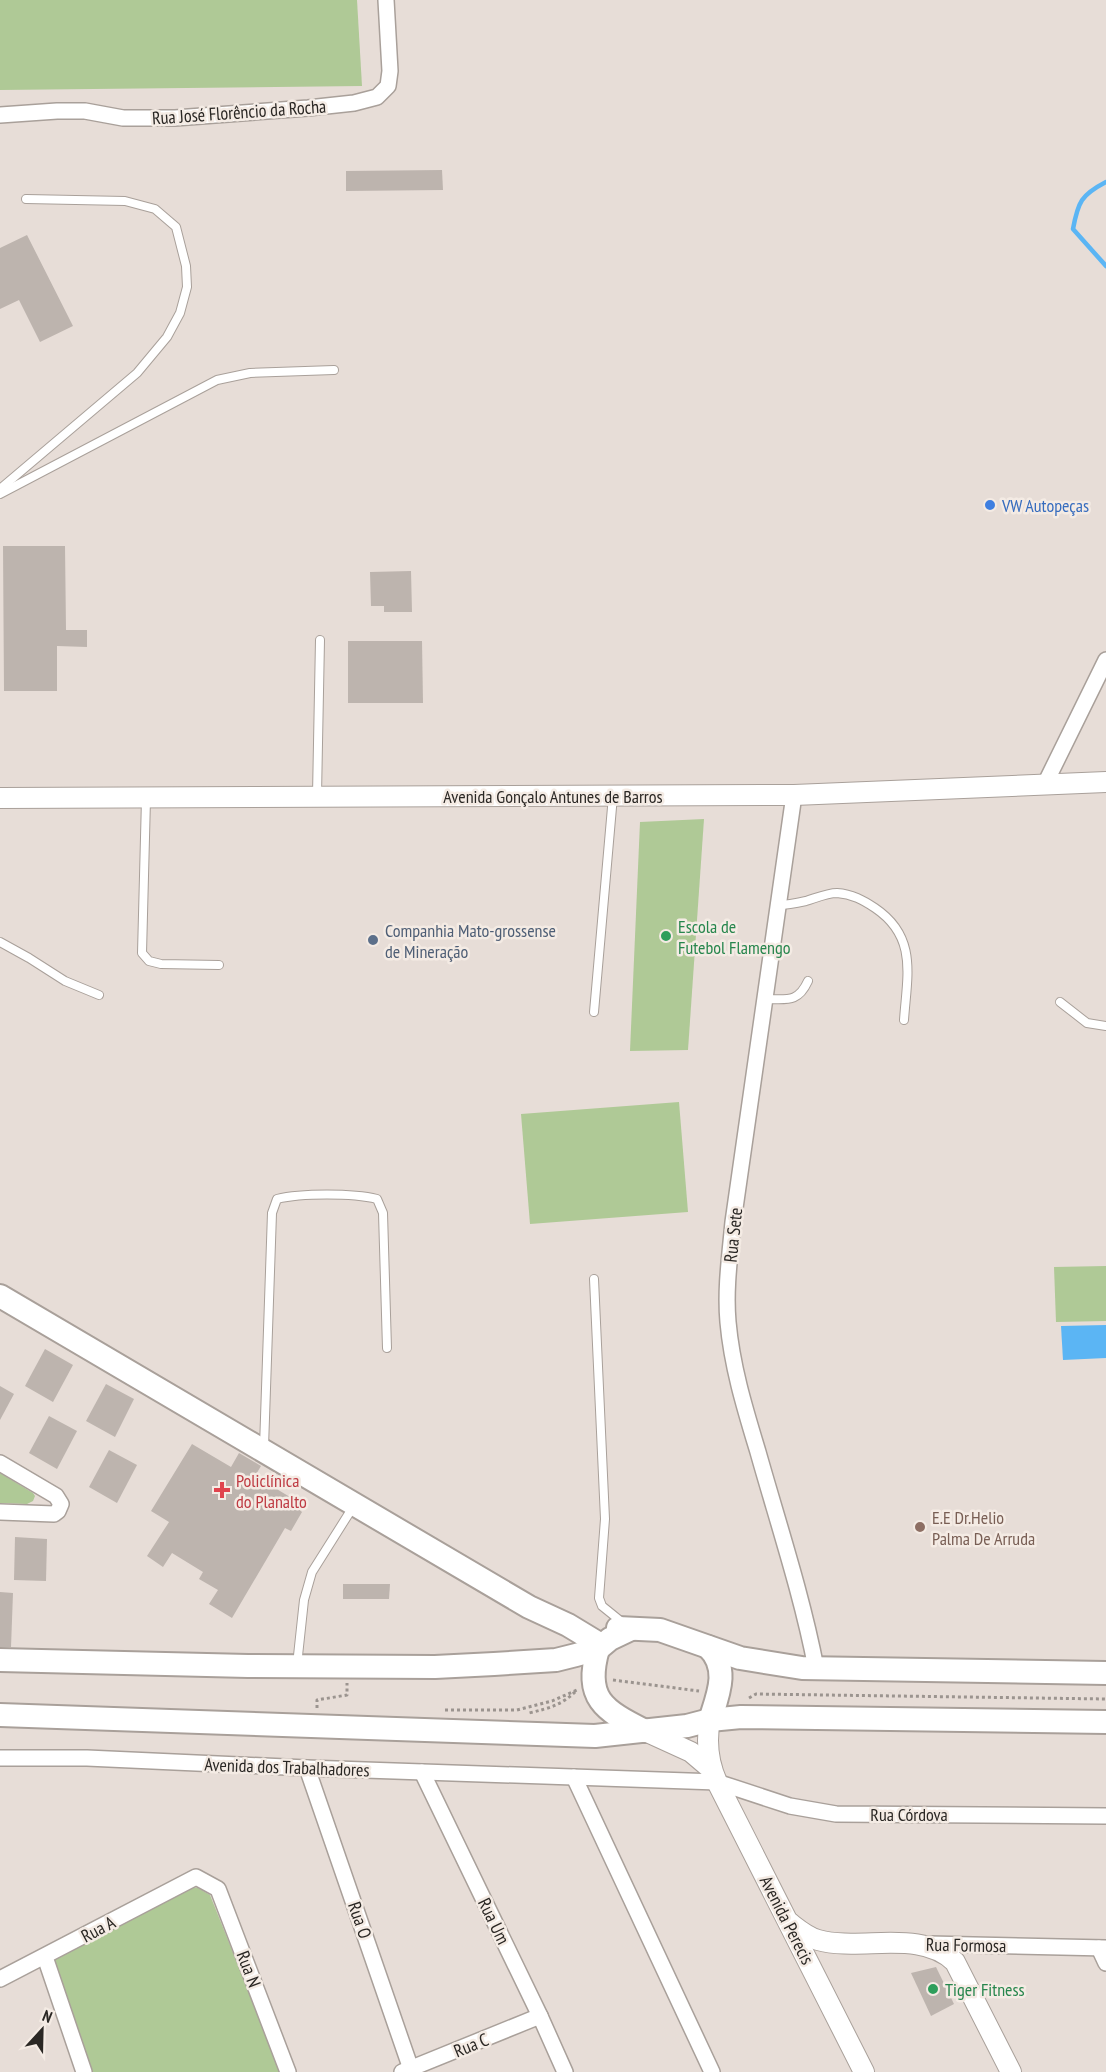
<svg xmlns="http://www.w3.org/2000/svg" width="1106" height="2072" viewBox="0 0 1106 2072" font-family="'PT Sans Narrow',sans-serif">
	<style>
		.green { fill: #afc996 }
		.water { fill: #5bb5f4 }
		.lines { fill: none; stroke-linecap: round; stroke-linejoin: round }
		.stream { stroke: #5bb5f4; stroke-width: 4.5 }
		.building { fill: #bdb4ae }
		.service-casing { stroke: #a9a09a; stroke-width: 10 }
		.minor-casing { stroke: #a9a09a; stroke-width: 18 }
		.tertiary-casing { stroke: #a9a09a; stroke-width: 22 }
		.secondary-casing { stroke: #a9a09a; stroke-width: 26 }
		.path { stroke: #9b948f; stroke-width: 3; stroke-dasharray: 3 3; stroke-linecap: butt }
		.service { stroke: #fff; stroke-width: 8 }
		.minor { stroke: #fff; stroke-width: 15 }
		.tertiary { stroke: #fff; stroke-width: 20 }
		.secondary { stroke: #fff; stroke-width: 22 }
		.shop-dot { fill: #3f7fe0; stroke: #f4ebe4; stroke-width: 2 }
		.leisure-dot { fill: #2e9e5b; stroke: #f4ebe4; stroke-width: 2 }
		.service-dot { fill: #5c6f8a; stroke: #f4ebe4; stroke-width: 2 }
		.health-dot { fill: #e0444e; stroke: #f4ebe4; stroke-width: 2 }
		.education-dot { fill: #8d6e63; stroke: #f4ebe4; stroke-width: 2 }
		.labels { text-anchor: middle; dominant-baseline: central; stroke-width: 5; stroke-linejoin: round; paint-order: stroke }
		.street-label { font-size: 18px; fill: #2a2724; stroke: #f4ebe4 }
		.shop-label { font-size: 18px; fill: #366cbe; stroke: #f4ebe4; text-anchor: start }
		.leisure-label { font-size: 18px; fill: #27864d; stroke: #f4ebe4; text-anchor: start }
		.service-label { font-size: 18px; fill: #4e5e75; stroke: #f4ebe4; text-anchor: start }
		.health-label { font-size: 18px; fill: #be3a42; stroke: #f4ebe4; text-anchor: start }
		.education-label { font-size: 18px; fill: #785e54; stroke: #f4ebe4; text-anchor: start }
	</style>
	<rect width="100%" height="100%" fill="#e7ddd7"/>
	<!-- green -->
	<g class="green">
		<path d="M 0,0 L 357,0 L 362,86 L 0,90 Z"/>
		<path d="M 704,819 L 688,1050 L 630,1051 L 640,822 Z"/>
		<path d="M 679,1102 L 688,1212 L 530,1224 L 521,1114 Z"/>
		<path d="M 1106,1266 L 1106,1321 L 1056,1322 L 1054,1267 Z"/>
		<path d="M 0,1473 L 33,1493 L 35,1496 L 33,1501 L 27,1504 L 0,1503 Z"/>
		<path d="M 190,1887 L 198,1888 L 210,1895 L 281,2072 L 89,2072 L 52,1960 Z"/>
	</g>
	<!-- water -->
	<path class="water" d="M 1106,1325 L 1106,1358 L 1063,1360 L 1061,1326 Z"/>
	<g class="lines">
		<!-- stream -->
		<path class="stream" d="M 1106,182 C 1081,195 1078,202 1073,229 L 1106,266"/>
	</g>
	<!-- building -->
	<g class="building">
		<path d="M 442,170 L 443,190 L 346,191 L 346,171 Z"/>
		<path d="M 27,235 L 73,326 L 40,342 L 19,300 L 0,309 L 0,248 Z"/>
		<path d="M 3,546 L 65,546 L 66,630 L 87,630 L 87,647 L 57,646 L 57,691 L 4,691 Z"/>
		<path d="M 411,571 L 412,612 L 384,612 L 384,606 L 371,606 L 370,572 Z"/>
		<path d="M 348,641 L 422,641 L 423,703 L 348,703 Z"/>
		<path d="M 45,1349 L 73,1365 L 53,1402 L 25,1386 Z"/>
		<path d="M 106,1384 L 134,1399 L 115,1437 L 86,1421 Z"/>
		<path d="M 0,1386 L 14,1394 L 0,1420 Z"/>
		<path d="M 49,1416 L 77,1431 L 57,1469 L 29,1453 Z"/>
		<path d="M 192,1444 L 231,1467 L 239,1453 L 261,1466 L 255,1476 L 300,1503 L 297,1508 L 302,1512 L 291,1531 L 285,1528 L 232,1618 L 209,1604 L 218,1590 L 199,1579 L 203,1572 L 172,1553 L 163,1567 L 147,1556 L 169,1522 L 151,1511 Z"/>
		<path d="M 109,1450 L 137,1465 L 117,1503 L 89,1487 Z"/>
		<path d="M 15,1537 L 47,1539 L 46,1581 L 14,1580 Z"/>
		<path d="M 343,1584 L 390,1584 L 389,1599 L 343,1599 Z"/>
		<path d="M 0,1592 L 13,1593 L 11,1647 L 0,1647 Z"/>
		<path d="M 936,1967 L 954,2004 L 931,2016 L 911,1973 Z"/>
	</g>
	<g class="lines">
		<defs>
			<g id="service">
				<path d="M 0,489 L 137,373 L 167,337 L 180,313 L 187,287 L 186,266 L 176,227 L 155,209 L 125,201 L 26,199"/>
				<path d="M 0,494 L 217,380 L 250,373 L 334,370"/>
				<path d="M 317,795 L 320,640"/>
				<path d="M 146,799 L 142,953 L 149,961 L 161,964 L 219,965"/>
				<path d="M 779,905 C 788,905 797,903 806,901 C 816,898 827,893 837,893 C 852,894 863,900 875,908 C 918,937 907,976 904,1020"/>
				<path d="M 0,942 L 29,958 L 65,981 L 99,995"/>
				<path d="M 766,999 C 787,999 798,1003 808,981"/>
				<path d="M 1060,1002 L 1087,1023 L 1106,1026"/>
				<path d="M 594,1012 L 613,796"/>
				<path d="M 594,1279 L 605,1519 L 599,1598 L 602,1606 L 623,1623"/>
				<path d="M 264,1447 L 272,1213 L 277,1199 C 301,1193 353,1193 377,1199 L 383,1213 L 387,1348"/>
				<path d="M 297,1665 L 304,1600 L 312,1572 L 353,1507"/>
			</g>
			<g id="minor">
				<path d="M 0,115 L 57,111 L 85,111 L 123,118 L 175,118 L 308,108 L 354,103 L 377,97 L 388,86 L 390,71 L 386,0"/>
				<path d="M 1045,784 L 1106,660"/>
				<path d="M 794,795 L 733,1222 C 730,1255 725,1289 728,1322 C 732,1367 745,1409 758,1452 C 778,1523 802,1595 816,1668"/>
				<path d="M 0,1463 L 56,1496 L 61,1504 L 58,1511 L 54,1514 L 0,1512"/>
				<path d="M 0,1758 L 87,1758 L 307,1768 L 717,1782 L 790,1806 L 836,1814 L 1106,1816"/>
				<path d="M 307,1768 L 412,2072"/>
				<path d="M 422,1772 L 540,2016 L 565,2072"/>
				<path d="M 574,1777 L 712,2072"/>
				<path d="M 929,1944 L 1106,1948"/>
				<path d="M 1099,1948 L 1106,1963"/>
				<path d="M 45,1957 L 84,2072"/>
				<path d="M 0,1979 L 196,1877 L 218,1889 L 288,2072"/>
				<path d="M 402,2072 L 540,2016"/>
			</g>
			<g id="tertiary">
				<path d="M 0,798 L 794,795 L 1106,782"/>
				<path d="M 710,1720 C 706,1741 708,1762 717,1782 L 864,2072"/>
				<path d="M 645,1731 L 691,1752 L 711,1769"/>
				<path d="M 790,1923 C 799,1930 807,1937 818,1940 C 861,1952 920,1928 955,1962 L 1011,2072"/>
			</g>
			<g id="secondary">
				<path d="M 0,1296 L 529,1607 L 568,1625 L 601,1645"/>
				<path d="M 618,1628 L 660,1630 L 740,1658 L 802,1668 L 1106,1673"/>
				<path d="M 708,1647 C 730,1668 718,1695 710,1720"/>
				<path d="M 598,1649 C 584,1698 603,1710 645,1731"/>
				<path d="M 0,1660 L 248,1666 L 435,1667 L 494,1664 L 556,1660 L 576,1655 L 598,1649 L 610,1639 L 631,1629"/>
				<path d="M 0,1715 L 595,1736 L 687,1726 L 710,1720 L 741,1717 L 1106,1722"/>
			</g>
		</defs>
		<!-- service casing -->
		<use href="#service" class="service-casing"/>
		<!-- minor casing -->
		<use href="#minor" class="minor-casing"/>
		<!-- tertiary casing -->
		<use href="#tertiary" class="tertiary-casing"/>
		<!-- secondary casing -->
		<use href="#secondary" class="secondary-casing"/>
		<!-- path -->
		<g class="path">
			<path d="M 613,1680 L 699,1691"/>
			<path d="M 749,1698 L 756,1694 L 1106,1699"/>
			<path d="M 317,1708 L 317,1700 L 347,1695 L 347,1683"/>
			<path d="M 445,1710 L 517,1710 L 552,1701 L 577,1690 C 562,1705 550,1708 529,1713"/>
		</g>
		<!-- service -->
		<use href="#service" class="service"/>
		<!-- minor -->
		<use href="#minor" class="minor"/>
		<!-- tertiary -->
		<use href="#tertiary" class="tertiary"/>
		<!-- secondary -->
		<use href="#secondary" class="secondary"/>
	</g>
	<!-- markers -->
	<circle class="shop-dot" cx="990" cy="505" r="6"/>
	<g class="leisure-dot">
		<circle cx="666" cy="936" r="6"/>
		<circle cx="933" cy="1989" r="6"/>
	</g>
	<circle class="service-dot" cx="373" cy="940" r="6"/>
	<path class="health-dot" d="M219 1481h6v6h6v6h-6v6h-6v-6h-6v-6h6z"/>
	<circle class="education-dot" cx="920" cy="1527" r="6"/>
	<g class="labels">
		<!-- street labels -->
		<g class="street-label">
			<text transform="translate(239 112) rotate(-4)">Rua José Florêncio da Rocha</text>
			<text x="553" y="796">Avenida Gonçalo Antunes de Barros</text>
			<text transform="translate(733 1235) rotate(-84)">Rua Sete</text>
			<text transform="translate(287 1767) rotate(2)">Avenida dos Trabalhadores</text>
			<text x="909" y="1814">Rua Córdova</text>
			<text transform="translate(360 1920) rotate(71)">Rua O</text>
			<text transform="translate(787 1920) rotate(63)">Avenida Perecis</text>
			<text transform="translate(494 1921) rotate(64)">Rua Um</text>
			<text transform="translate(98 1929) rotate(-28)">Rua A</text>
			<text transform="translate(966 1945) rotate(1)">Rua Formosa</text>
			<text transform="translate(249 1969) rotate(69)">Rua N</text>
			<text transform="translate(471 2045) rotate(-22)">Rua C</text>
		</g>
		<!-- shop labels -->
		<g class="shop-label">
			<text x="1002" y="505">VW Autopeças</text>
		</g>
		<!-- leisure labels -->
		<g class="leisure-label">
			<text x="678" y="926">Escola de<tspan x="678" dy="21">Futebol Flamengo</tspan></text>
			<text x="945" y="1989">Tiger Fitness</text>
		</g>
		<!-- service labels -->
		<g class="service-label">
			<text x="385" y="930">Companhia Mato-grossense<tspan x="385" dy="21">de Mineração</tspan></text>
		</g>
		<!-- health labels -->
		<g class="health-label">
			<text x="236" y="1480">Policlínica<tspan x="236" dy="21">do Planalto</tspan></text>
		</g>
		<!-- education labels -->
		<g class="education-label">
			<text x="932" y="1517">E.E Dr.Helio<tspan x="932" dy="21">Palma De Arruda</tspan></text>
		</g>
	</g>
	<!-- north arrow -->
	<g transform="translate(42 2030) rotate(22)" stroke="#f4ebe4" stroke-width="4.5" paint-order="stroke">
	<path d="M0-4.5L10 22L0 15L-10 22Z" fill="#2a2724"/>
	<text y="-9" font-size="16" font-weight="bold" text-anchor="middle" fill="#2a2724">N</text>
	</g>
</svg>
